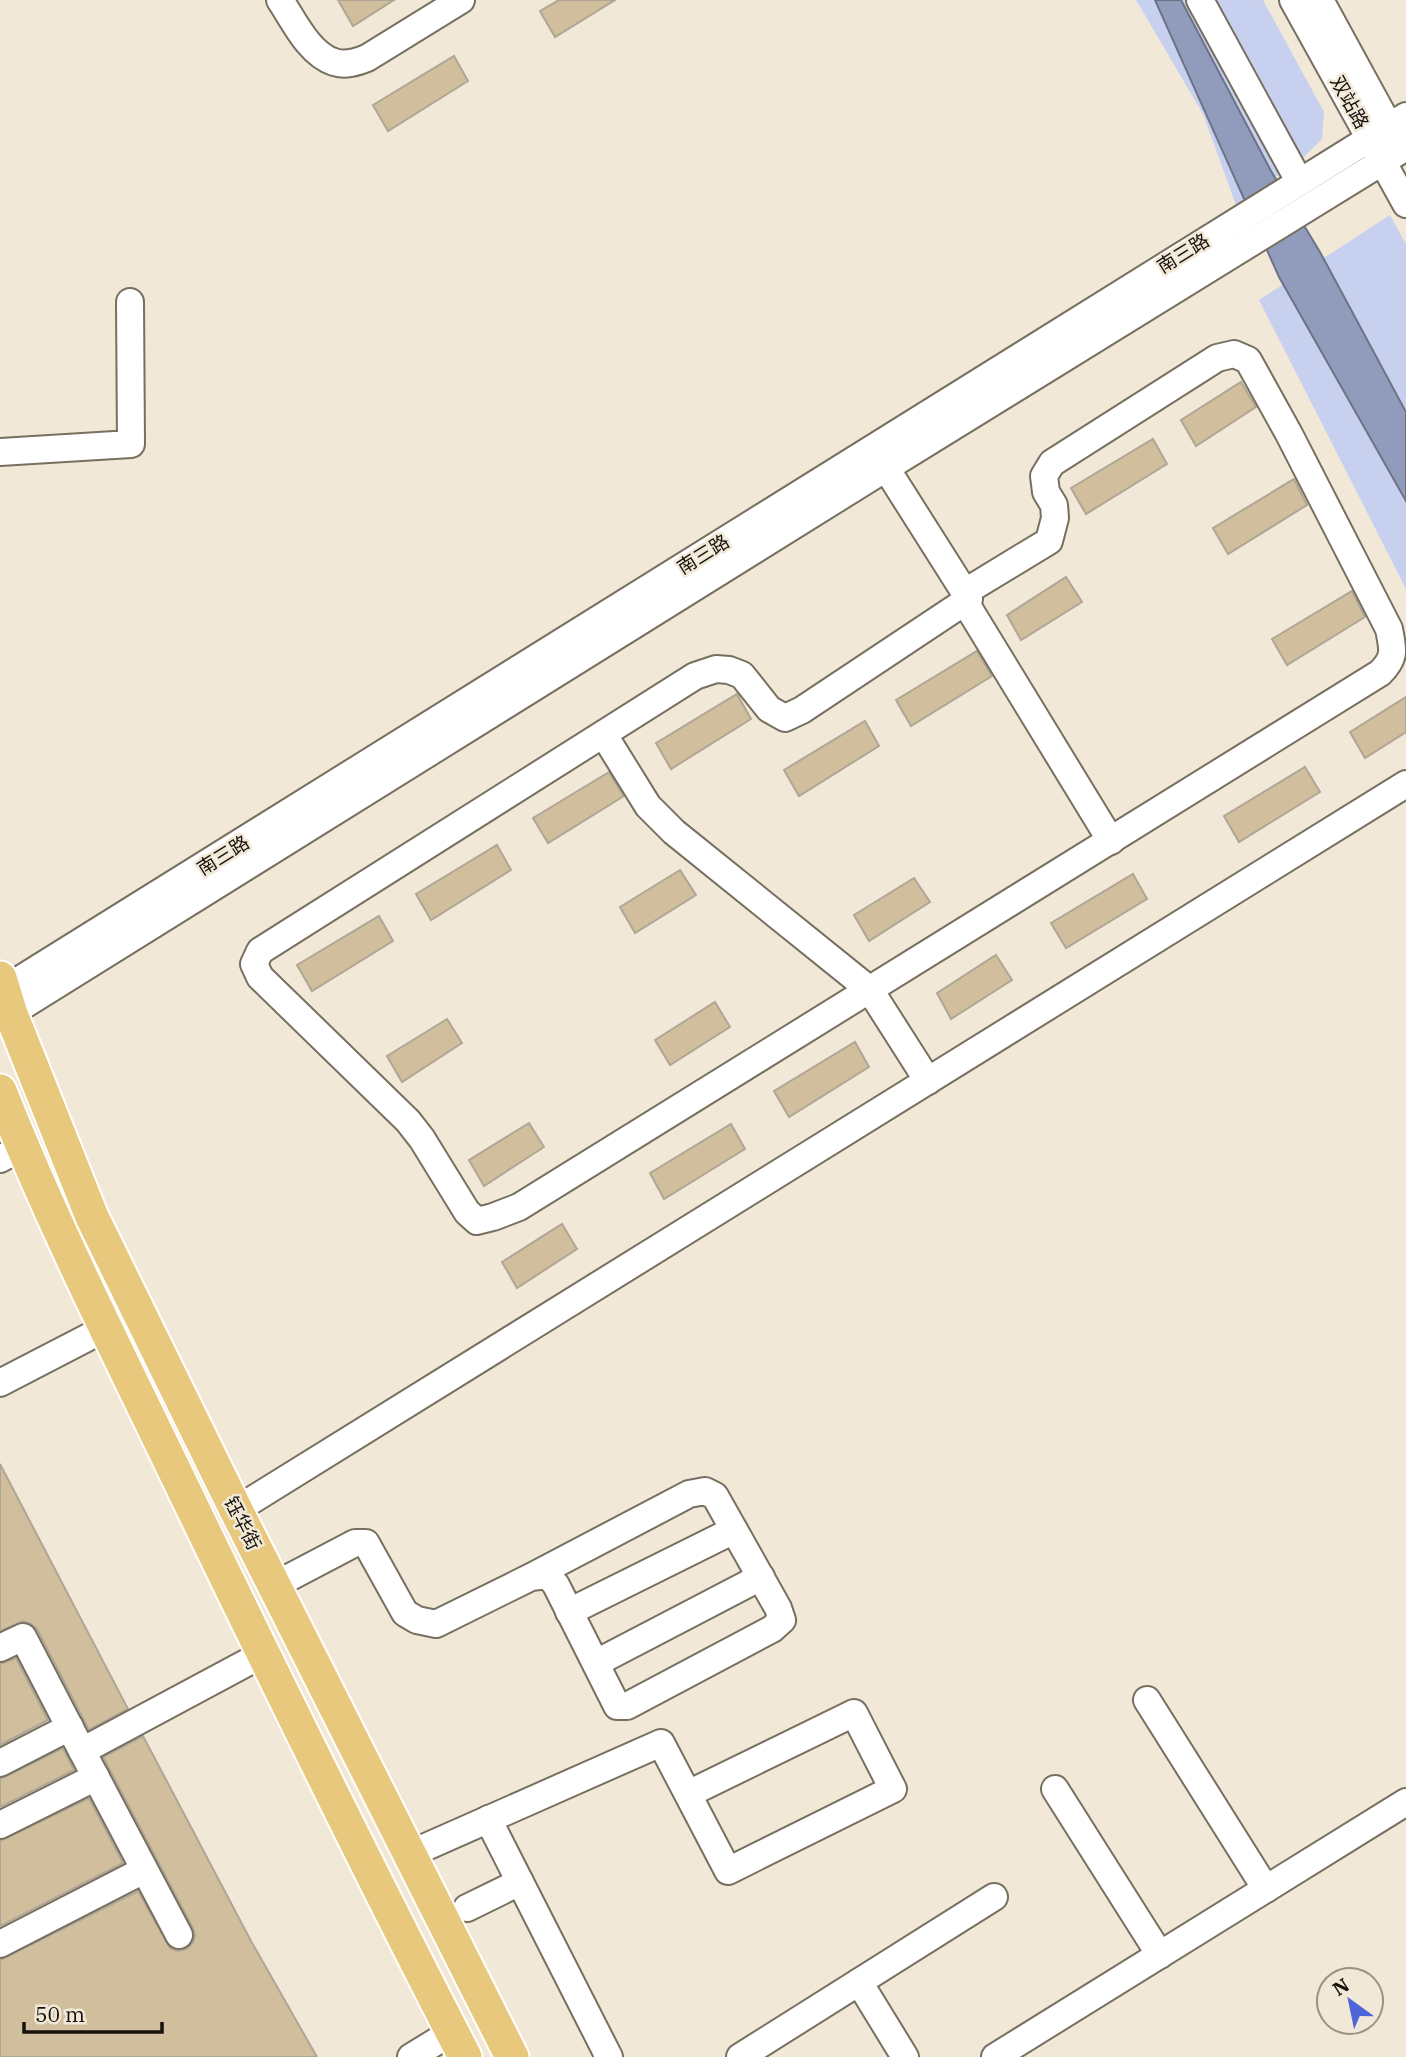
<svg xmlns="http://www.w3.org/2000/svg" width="1406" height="2057" viewBox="0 0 1406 2057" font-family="'IBM Plex Serif','Noto Sans SC',serif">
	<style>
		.green { fill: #c7d1ef }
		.water { fill: #919cbc; stroke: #6c7387; stroke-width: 2 }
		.building { fill: #d0be9c; stroke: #afa696; stroke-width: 2 }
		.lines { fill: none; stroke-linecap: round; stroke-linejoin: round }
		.minor-casing { stroke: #776f5f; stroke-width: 30 }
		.major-casing { stroke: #fff; stroke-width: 37 }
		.minor { stroke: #fff; stroke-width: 26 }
		.major { stroke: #e8c87d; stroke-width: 33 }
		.labels { text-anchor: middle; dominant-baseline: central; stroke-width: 5; stroke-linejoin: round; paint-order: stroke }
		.street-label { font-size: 19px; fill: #15120c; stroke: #f2e8d7 }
	</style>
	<rect width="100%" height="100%" fill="#f2e8d7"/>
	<!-- green -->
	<g class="green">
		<path d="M 1136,0 L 1263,0 L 1324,112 L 1322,139 L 1302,159 L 1236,205 L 1203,114 Z"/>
		<path d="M 1390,215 L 1406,244 L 1406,589 L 1259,300 Z"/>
	</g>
	<!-- water -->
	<path class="water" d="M 1155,0 L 1181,0 L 1271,171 L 1320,252 L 1406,412 L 1406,501 L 1279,277 Z"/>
	<!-- building -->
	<g class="building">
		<path d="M 338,0 L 394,0 L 353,26 Z"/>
		<path d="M 559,0 L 615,0 L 555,37 L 540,11 Z"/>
		<path d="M 454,56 L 468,81 L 388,131 L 373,105 Z"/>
		<path d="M 1241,382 L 1256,407 L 1196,446 L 1181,420 Z"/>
		<path d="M 1153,439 L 1167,464 L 1086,514 L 1071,488 Z"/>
		<path d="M 1294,479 L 1307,505 L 1228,554 L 1213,528 Z"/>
		<path d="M 1066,577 L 1082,602 L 1021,640 L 1007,615 Z"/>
		<path d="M 1352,591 L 1365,617 L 1287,665 L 1272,639 Z"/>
		<path d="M 977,651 L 992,676 L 911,726 L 896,700 Z"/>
		<path d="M 737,694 L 751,719 L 671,769 L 656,743 Z"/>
		<path d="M 1406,697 L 1406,732 L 1365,758 L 1350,732 Z"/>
		<path d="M 865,721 L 879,746 L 799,796 L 784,770 Z"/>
		<path d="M 1305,767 L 1320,792 L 1239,842 L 1224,816 Z"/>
		<path d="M 609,772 L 624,796 L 548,843 L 533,818 Z"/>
		<path d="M 497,845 L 511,870 L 431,920 L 416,894 Z"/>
		<path d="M 680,870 L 696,895 L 635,933 L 620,907 Z"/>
		<path d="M 1133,874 L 1147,899 L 1066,948 L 1051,923 Z"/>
		<path d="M 914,878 L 930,902 L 869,941 L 854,915 Z"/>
		<path d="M 379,916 L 393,941 L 312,991 L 297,965 Z"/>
		<path d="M 996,955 L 1012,980 L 951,1019 L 937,993 Z"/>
		<path d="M 715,1002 L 730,1027 L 670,1065 L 655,1040 Z"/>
		<path d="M 447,1019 L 462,1043 L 402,1082 L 387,1056 Z"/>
		<path d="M 855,1042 L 869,1067 L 789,1117 L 774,1091 Z"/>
		<path d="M 529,1123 L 544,1147 L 484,1186 L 469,1160 Z"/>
		<path d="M 731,1124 L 745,1149 L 664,1199 L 650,1173 Z"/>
		<path d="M 562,1224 L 577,1249 L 517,1288 L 502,1262 Z"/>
		<path d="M 0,1464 L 128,1709 L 89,1730 L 37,1629 L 31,1624 L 23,1621 L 0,1631 Z"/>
		<path d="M 16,1658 L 48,1720 L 0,1745 L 0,1664 Z"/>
		<path d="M 143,1736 L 251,1941 L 317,2057 L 0,2057 L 0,1960 L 138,1891 L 170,1948 L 178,1951 L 186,1949 L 193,1943 L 195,1935 L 193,1928 L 103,1757 Z"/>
		<path d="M 63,1748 L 74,1770 L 0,1807 L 0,1779 Z"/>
		<path d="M 89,1798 L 123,1863 L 0,1926 L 0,1841 Z"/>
	</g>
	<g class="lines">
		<defs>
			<g id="minor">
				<path d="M 280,0 C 294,21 309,54 334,62 C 345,66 357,62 367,58 L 461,0"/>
				<path d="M 1200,0 L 1299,181"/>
				<path d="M 1293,0 L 1406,204"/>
				<path d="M 1320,0 L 1397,141"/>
				<path d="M 0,452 L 131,444 L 130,302"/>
				<path d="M 886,468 L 969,599 L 802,710 L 785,718 L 769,709 L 742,675 L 729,670 L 716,669 L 695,676 L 260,951 L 254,964 L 260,977 L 408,1121 L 422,1139 L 467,1212 L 477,1221 L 493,1217 L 519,1207 L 1380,673 C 1396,657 1393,650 1389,629 L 1289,434 L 1248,360 L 1234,354 L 1217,358 L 1052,463 L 1044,476 L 1046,492 L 1054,505 L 1055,518 L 1049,541 L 965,592"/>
				<path d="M 965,602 L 1111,841"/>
				<path d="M 604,735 L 648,806 L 674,832 L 870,990 L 928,1081"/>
				<path d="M 0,992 L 1406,116"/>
				<path d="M 0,1020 L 886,468 L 1406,147"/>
				<path d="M 0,1159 L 22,1147"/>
				<path d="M 0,1383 L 106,1328"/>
				<path d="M 236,1510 L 1406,784"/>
				<path d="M 275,1585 L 355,1543 L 366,1543 L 405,1613 L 417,1620 L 436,1624 L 531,1577 L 548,1575 L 556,1585 L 617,1706 L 627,1706 L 772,1629 L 782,1620 L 778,1608 L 715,1496 L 705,1491 L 689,1494 L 531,1577"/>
				<path d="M 569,1612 L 734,1530"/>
				<path d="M 0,1648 L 23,1637 L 82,1751 L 263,1654"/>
				<path d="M 596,1663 L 761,1577"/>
				<path d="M 1147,1700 L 1266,1889"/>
				<path d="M 82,1751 L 179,1935"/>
				<path d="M 0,1763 L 70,1727"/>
				<path d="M 1055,1789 L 1160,1955"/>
				<path d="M 488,1819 L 609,2057"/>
				<path d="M 0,1825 L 96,1777"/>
				<path d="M 410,1854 L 661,1743 L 728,1871 L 893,1789 L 854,1713 L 688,1794"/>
				<path d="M 467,1908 L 520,1882"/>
				<path d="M 0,1944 L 144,1870"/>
				<path d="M 859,1982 L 905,2057"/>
				<path d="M 411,2057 L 452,2032"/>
				<path d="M 740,2057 L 994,1897"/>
				<path d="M 995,2057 L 1406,1802"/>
			</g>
			<g id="major">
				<path d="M 0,978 L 11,1014 L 92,1217 L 236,1510 L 512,2057"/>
				<path d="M 0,1091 C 53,1225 118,1353 180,1482 C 273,1675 367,1867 465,2057"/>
			</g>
		</defs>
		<!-- minor casing -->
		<use href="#minor" class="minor-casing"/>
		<!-- major casing -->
		<use href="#major" class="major-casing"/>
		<!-- minor -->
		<use href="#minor" class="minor"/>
		<!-- major -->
		<use href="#major" class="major"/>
	</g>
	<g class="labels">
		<!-- street labels -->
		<g class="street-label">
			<text transform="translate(1350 102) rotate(61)">双站路</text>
			<text transform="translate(1183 253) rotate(-32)">南三路</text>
			<text transform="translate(703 554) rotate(-32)">南三路</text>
			<text transform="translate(223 855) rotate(-32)">南三路</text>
			<text transform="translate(243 1523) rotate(63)">钰华街</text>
		</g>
	</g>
	<!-- north arrow -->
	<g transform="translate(1350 2001) rotate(327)"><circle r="33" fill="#f2e8d7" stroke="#9a9286" stroke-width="2"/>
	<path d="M0-5L12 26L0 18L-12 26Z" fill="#4f66db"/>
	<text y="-10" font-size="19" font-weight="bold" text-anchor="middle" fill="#15120c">N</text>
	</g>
	<!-- scale -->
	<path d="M24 2022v10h138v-10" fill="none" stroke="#15120c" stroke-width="3.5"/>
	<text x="35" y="2022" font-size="21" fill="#15120c" stroke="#f2e8d7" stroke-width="5" paint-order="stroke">50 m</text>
</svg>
